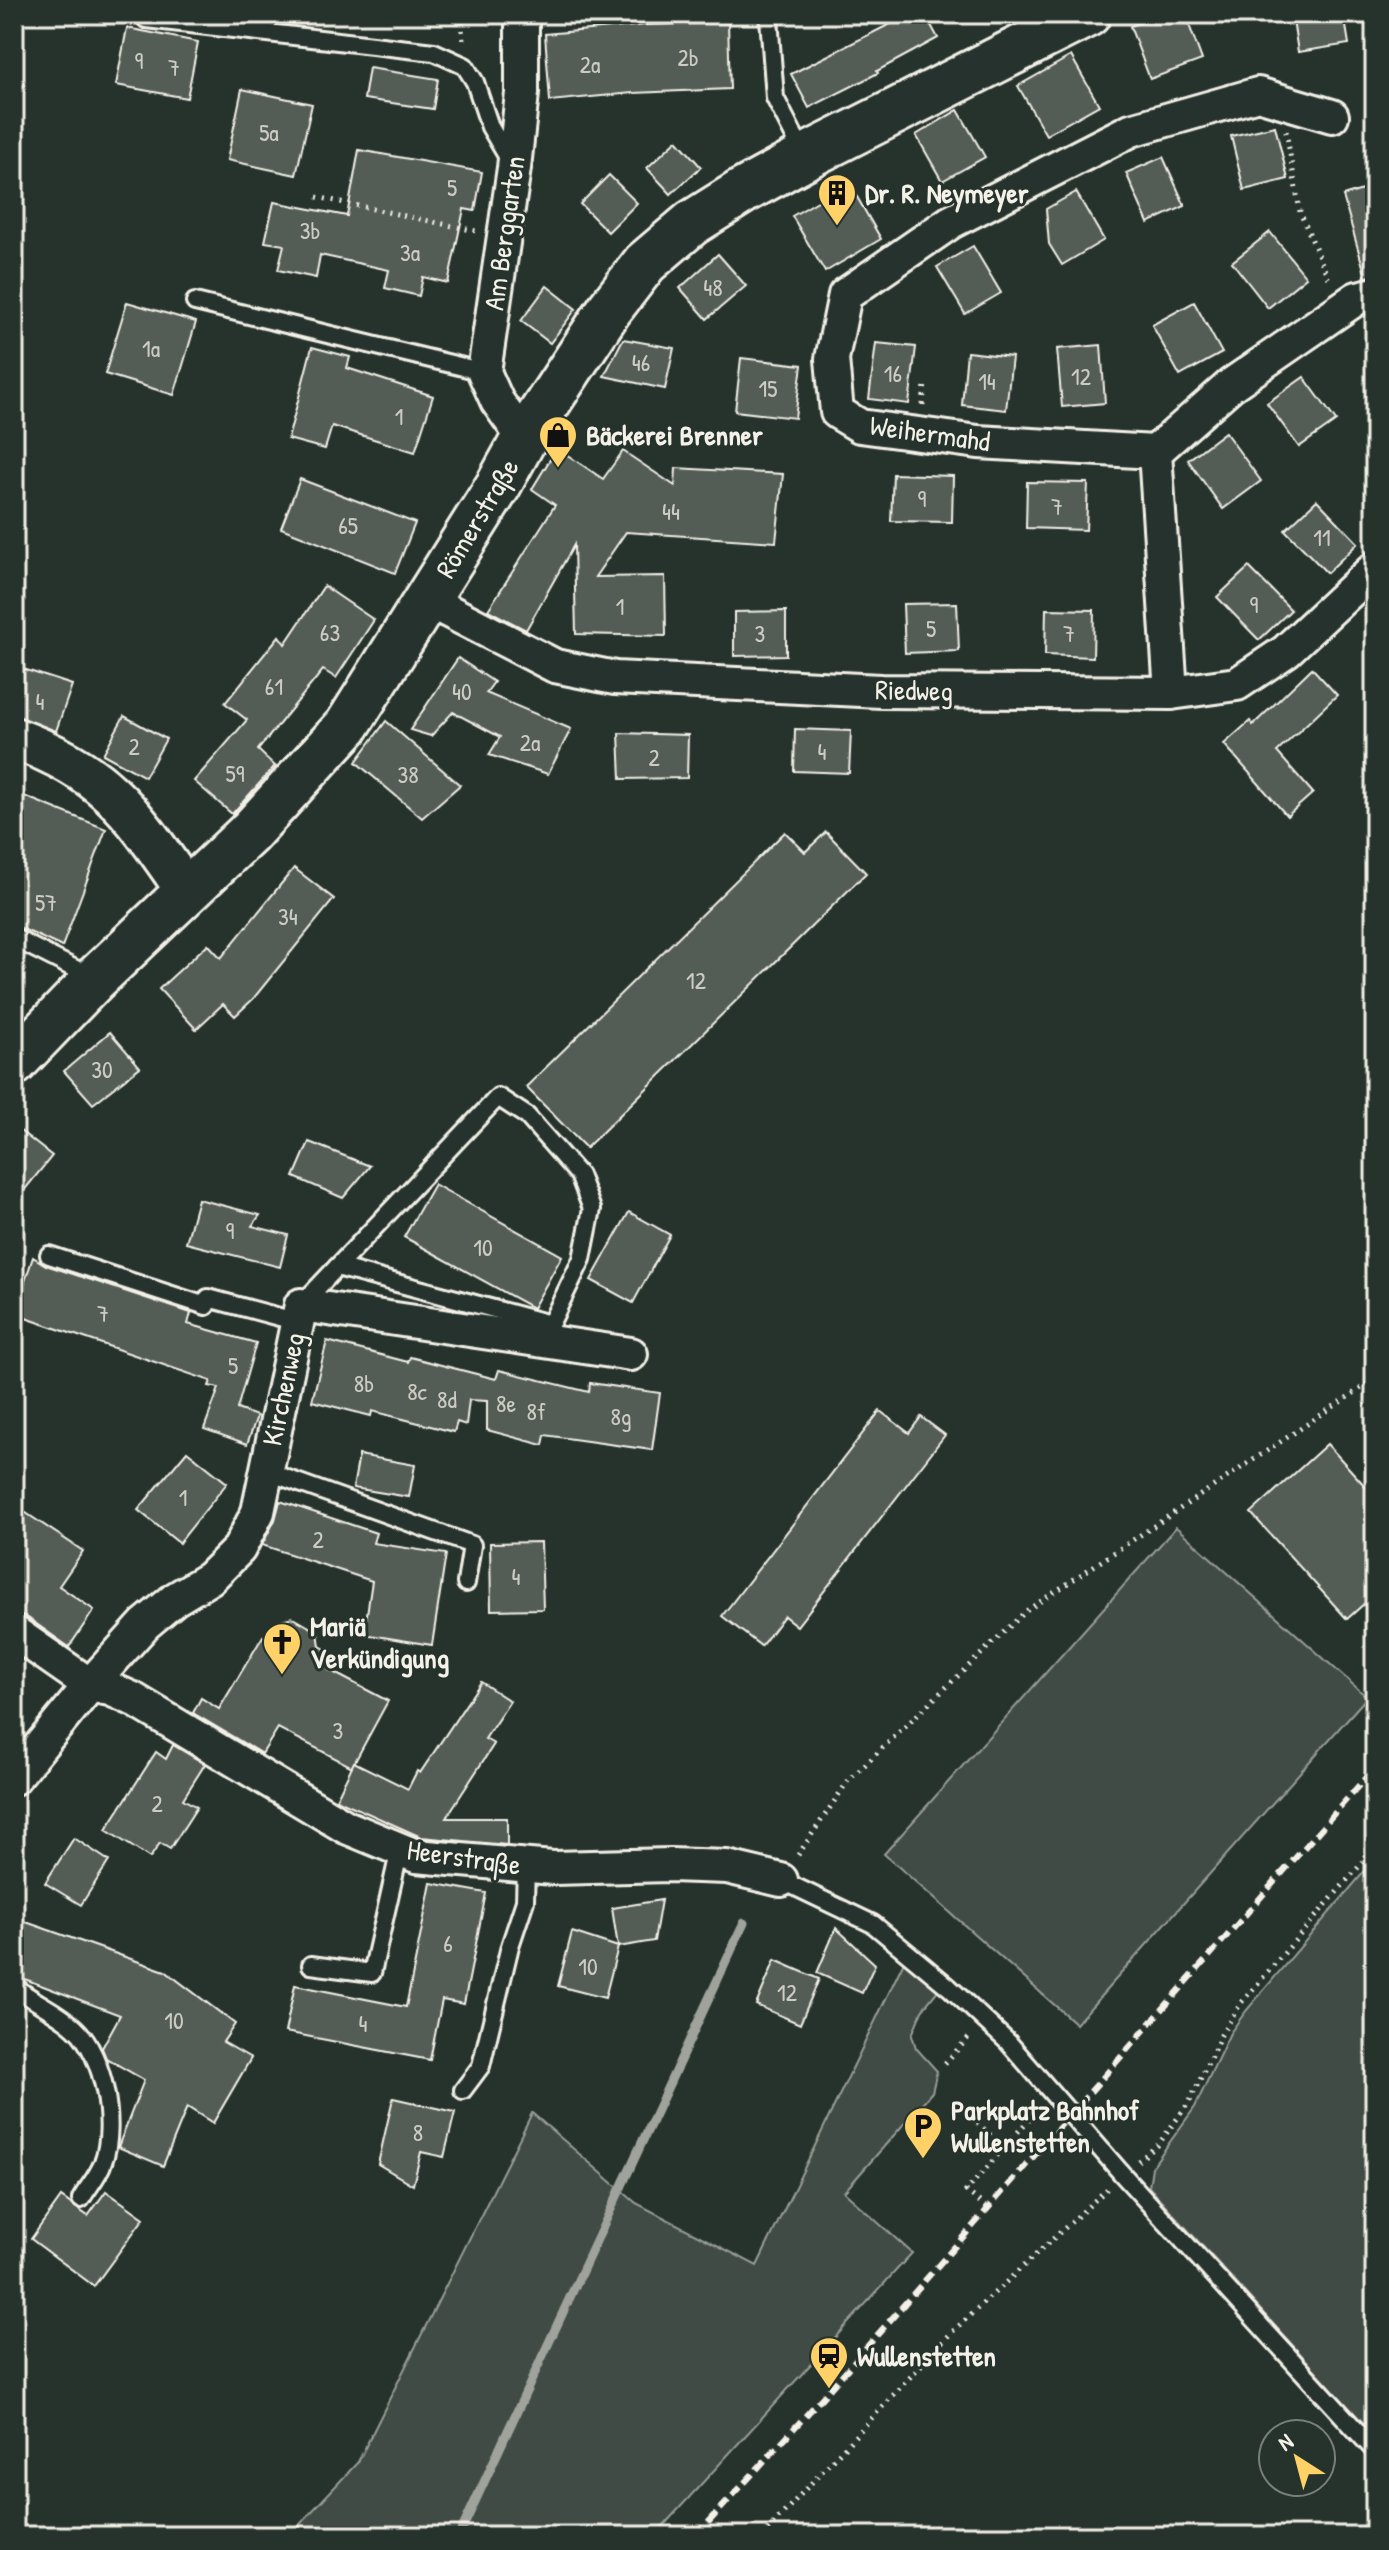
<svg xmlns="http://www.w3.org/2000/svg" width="1389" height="2550" viewBox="0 0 1389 2550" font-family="'Patrick Hand',sans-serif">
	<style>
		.green { fill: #414b45; stroke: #9a9e96; stroke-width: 2 }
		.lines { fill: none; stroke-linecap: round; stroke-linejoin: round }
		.stream { stroke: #9fa39b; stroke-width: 9 }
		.building { fill: #525c55; stroke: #f4f1e8; stroke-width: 2 }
		.service-casing { stroke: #f4f1e8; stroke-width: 22 }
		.minor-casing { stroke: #f4f1e8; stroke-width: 38 }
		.tertiary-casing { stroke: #f4f1e8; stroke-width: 46 }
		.secondary-casing { stroke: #f4f1e8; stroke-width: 50 }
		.path { stroke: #f4f1e8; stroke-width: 5; stroke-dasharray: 2 6; stroke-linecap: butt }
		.service { stroke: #26332d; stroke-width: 16 }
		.minor { stroke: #26332d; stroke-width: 32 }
		.tertiary { stroke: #26332d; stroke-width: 40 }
		.secondary { stroke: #26332d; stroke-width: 44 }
		.rail { stroke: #f4f1e8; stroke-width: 6; stroke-dasharray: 12 6; stroke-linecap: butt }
		.labels { text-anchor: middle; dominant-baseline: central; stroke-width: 6; stroke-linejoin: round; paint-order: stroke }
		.number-label { font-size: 24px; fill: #ccccc3 }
		.poi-label { font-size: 28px; font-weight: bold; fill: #f4f1e8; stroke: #26332d; text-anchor: start }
		.street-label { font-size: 28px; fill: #f4f1e8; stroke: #26332d }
	</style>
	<rect width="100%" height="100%" fill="#26332d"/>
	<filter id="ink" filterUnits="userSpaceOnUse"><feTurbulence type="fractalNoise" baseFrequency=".0125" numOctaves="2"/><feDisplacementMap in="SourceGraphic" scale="16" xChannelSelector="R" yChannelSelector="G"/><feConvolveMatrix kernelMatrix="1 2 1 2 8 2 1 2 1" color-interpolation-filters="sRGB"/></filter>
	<g filter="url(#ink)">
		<!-- green -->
		<g class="green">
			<path d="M 1176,1527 L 1367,1697 L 1076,2024 L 884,1854 Z"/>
			<path d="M 1375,1859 L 1375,2436 L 1149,2187 L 1152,2167 L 1195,2107 L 1230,2033 L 1246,2011 Z"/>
			<path d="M 907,1955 L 943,1984 L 922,2010 L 912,2035 L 916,2048 L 937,2071 L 932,2092 L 844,2192 L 912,2253 L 654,2536 L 289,2536 L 358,2462 L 532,2113 L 636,2203 L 757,2266 Z"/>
		</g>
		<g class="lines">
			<!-- stream -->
			<path class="stream" d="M 459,2536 L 744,1923"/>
		</g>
		<!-- building -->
		<g class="building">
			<path d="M 910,14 L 925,14 L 938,38 L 877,71 L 878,73 L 809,108 L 791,74 Z"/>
			<path d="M 1164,14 L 1185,14 L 1202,60 L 1150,79 L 1130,26 Z"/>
			<path d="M 1292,14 L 1344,14 L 1349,44 L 1298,52 Z"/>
			<path d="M 728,22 L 730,89 L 633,93 L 550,101 L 545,34 L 645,25 Z"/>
			<path d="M 127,28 L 198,42 L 187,98 L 116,85 Z"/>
			<path d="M 1071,56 L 1099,105 L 1046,135 L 1018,86 Z"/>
			<path d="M 369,68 L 438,79 L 433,109 L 364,99 Z"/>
			<path d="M 242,89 L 312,104 L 296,175 L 227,160 Z"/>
			<path d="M 958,110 L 985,157 L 942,181 L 916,135 Z"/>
			<path d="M 1275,126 L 1288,179 L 1244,190 L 1231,136 Z"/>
			<path d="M 677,140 L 701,167 L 671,194 L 647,168 Z"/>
			<path d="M 359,150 L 482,172 L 475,211 L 464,209 L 448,283 L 423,277 L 419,296 L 385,288 L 389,270 L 320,255 L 316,278 L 278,270 L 284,245 L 265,242 L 274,202 L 347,216 Z"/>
			<path d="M 1163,157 L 1185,206 L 1148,223 L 1126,173 Z"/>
			<path d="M 609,175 L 637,203 L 608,232 L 580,204 Z"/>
			<path d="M 849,183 L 881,239 L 825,272 L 792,216 Z"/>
			<path d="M 1375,186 L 1375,276 L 1366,277 L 1343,196 Z"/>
			<path d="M 1076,192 L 1104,240 L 1062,265 L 1049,244 L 1046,209 Z"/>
			<path d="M 1270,232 L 1306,277 L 1268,308 L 1232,262 Z"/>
			<path d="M 973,246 L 1001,293 L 965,314 L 937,267 Z"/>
			<path d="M 718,254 L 746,286 L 707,319 L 680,288 Z"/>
			<path d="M 547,286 L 576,309 L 550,343 L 521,321 Z"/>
			<path d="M 127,302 L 196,322 L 174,395 L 105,374 Z"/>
			<path d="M 1194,302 L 1222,353 L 1180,376 L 1152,325 Z"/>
			<path d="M 623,339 L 674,348 L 665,389 L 604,376 Z"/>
			<path d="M 876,343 L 916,347 L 909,404 L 869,399 Z"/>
			<path d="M 1101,345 L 1105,403 L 1062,407 L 1057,349 Z"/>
			<path d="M 312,347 L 350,357 L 347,368 L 433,396 L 415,452 L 332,426 L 325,449 L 288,439 Z"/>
			<path d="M 967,352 L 1012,357 L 1006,410 L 962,405 Z"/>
			<path d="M 741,358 L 802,365 L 795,418 L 735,411 Z"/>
			<path d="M 1304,377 L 1336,421 L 1299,447 L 1267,403 Z"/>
			<path d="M 1225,432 L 1261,481 L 1223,509 L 1188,460 Z"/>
			<path d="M 557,448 L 603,479 L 623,451 L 675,486 L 676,468 L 783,474 L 776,542 L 626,532 L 595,577 L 665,576 L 666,636 L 576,634 L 574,545 L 526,630 L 488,610 L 555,505 L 532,489 Z"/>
			<path d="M 893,474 L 953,476 L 952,522 L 891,521 Z"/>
			<path d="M 300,479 L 415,523 L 395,573 L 281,528 Z"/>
			<path d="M 1027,482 L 1088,483 L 1086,530 L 1026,528 Z"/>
			<path d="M 1317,500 L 1358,543 L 1327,573 L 1285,530 Z"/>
			<path d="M 1249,567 L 1291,610 L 1259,640 L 1217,597 Z"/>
			<path d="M 324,586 L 374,620 L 336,678 L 323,670 L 258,750 L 275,766 L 232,814 L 194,781 L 247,720 L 225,703 L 279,636 L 285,644 Z"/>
			<path d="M 957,603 L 959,651 L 905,653 L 903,604 Z"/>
			<path d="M 1046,609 L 1094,610 L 1093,657 L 1045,655 Z"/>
			<path d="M 786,611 L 786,655 L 734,656 L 734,612 Z"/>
			<path d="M 458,658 L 494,682 L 486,693 L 571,729 L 548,774 L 489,755 L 500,737 L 453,712 L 431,736 L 410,730 Z"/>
			<path d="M 14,666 L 72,685 L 56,731 L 14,715 Z"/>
			<path d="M 1312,668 L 1337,695 L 1277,752 L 1313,793 L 1287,816 L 1224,744 L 1250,721 L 1253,725 Z"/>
			<path d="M 124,716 L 166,739 L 145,777 L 103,754 Z"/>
			<path d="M 386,721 L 460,785 L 422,818 L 356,762 Z"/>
			<path d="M 795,729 L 851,731 L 849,773 L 794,771 Z"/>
			<path d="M 619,733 L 688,735 L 687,778 L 621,779 Z"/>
			<path d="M 14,792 L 106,829 L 62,947 L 14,925 Z"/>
			<path d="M 785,832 L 805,852 L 826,832 L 866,873 L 586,1148 L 526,1087 Z"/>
			<path d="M 294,868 L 334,899 L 253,999 L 235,1016 L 223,1004 L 196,1029 L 159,989 L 208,944 L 221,958 Z"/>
			<path d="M 110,1032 L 140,1067 L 93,1104 L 64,1071 Z"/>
			<path d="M 14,1126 L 52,1156 L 14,1203 Z"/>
			<path d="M 309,1142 L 370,1166 L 343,1198 L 294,1177 Z"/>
			<path d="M 434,1184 L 562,1256 L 533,1308 L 404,1237 Z"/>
			<path d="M 198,1199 L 260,1215 L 252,1226 L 288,1235 L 280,1267 L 186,1243 Z"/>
			<path d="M 629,1212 L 670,1235 L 633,1303 L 591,1280 Z"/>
			<path d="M 33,1257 L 46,1265 L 191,1313 L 188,1324 L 256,1343 L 237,1409 L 257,1416 L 247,1444 L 204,1429 L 219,1388 L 209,1386 L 211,1381 L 14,1314 Z"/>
			<path d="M 327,1341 L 408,1362 L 410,1357 L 496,1379 L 499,1370 L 589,1392 L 590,1383 L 660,1393 L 652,1450 L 545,1435 L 543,1445 L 487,1430 L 487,1401 L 469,1400 L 466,1425 L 457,1422 L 454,1432 L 372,1411 L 371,1416 L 312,1401 Z"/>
			<path d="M 880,1411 L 909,1433 L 921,1417 L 945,1435 L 797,1626 L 784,1616 L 761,1646 L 722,1616 Z"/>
			<path d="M 1327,1444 L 1375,1497 L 1375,1594 L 1347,1619 L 1251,1513 Z"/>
			<path d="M 187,1451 L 227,1483 L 179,1543 L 138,1510 Z"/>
			<path d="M 359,1455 L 415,1465 L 409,1497 L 353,1488 Z"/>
			<path d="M 280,1501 L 376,1533 L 373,1543 L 446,1554 L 432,1645 L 364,1634 L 372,1581 L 262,1545 L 275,1520 Z"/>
			<path d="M 14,1505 L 83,1551 L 59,1586 L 94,1610 L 69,1647 L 25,1616 L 14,1613 Z"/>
			<path d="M 541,1542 L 543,1609 L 491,1610 L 490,1543 Z"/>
			<path d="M 292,1617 L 318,1632 L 320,1646 L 337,1656 L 329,1670 L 388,1701 L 352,1767 L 278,1728 L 262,1754 L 193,1713 L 201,1698 L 219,1709 L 263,1636 L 268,1639 L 279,1621 Z"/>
			<path d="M 481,1682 L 510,1701 L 485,1739 L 494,1744 L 446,1818 L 507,1818 L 507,1845 L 421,1837 L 336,1799 L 354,1762 L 408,1789 L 417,1771 L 420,1773 Z"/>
			<path d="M 173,1745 L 205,1764 L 183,1799 L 197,1807 L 170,1849 L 160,1843 L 150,1858 L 106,1830 L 156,1752 L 166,1759 Z"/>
			<path d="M 74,1838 L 109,1861 L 81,1905 L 45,1883 Z"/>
			<path d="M 431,1883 L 486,1893 L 464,2004 L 442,2000 L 430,2060 L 285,2032 L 295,1985 L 406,2007 Z"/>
			<path d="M 661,1900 L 654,1941 L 618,1947 L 612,1908 Z"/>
			<path d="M 23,1921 L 165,1971 L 235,2024 L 223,2042 L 251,2058 L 213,2123 L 187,2107 L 163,2166 L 118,2147 L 144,2080 L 106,2058 L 102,2048 L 120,2015 L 14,1975 L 14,1953 Z"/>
			<path d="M 836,1928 L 875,1964 L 862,1993 L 817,1973 Z"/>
			<path d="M 572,1932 L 618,1947 L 605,1998 L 558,1986 Z"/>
			<path d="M 775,1960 L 819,1979 L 800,2024 L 756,2005 Z"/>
			<path d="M 393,2098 L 455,2112 L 444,2157 L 421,2152 L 413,2185 L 378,2164 Z"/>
			<path d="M 106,2191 L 144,2218 L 94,2286 L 31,2239 L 61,2197 L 88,2216 Z"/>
		</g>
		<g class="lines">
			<defs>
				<g id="service">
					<path d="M 769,18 L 775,98 L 805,157"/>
					<path d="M 146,19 L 434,52 L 465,66 L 475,82 L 490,127 L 510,161"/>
					<path d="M 195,302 L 484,372"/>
					<path d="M 14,938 L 91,977"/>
					<path d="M 49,1255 L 206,1306 L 208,1298 L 298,1322"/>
					<path d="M 337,1267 L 550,1324"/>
					<path d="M 301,1305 L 498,1097 L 527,1116 L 579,1175 L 592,1209 L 582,1259 L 542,1341"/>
					<path d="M 266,1471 L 472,1545 L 466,1583"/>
					<path d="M 781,1880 L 873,1924 L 949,1987 L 1008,2042 L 1123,2175 L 1375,2451"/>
					<path d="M 311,1965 L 372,1973 L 400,1849"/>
					<path d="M 14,1986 C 33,2002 57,2011 75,2028 C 104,2055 117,2125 103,2162 C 99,2175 88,2187 81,2199"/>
					<path d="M 463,2090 L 481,2066 L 510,1946 L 525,1901 L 526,1866"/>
				</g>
				<g id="minor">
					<path d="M 522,14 L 522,93 L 514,168 L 484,372 L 497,401 L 524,439"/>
					<path d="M 1332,116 L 1258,94 L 1131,130 L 951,222 L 845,295 L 832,359 L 837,412 L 860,426 L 978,442 L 1155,452 L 1231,385 L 1357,298 L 1375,294"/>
					<path d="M 1155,452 L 1171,693"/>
					<path d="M 427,600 L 555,666 L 615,678 L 881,691 L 1171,693 L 1237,684 L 1286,651 L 1375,568"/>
					<path d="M 14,1632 L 90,1685 L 110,1689 L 133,1699 L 346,1827 L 416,1856 L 553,1868 L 670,1865 L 727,1867 L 781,1880"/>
					<path d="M 14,1778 L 90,1685 L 145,1624 L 175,1599 L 210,1578 L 239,1549 L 258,1512 L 301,1305 L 631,1354"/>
				</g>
				<path id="tertiary" d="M 14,738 C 108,773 131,811 186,890"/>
				<path id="secondary" d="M 14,1063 L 95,979 L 249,833 L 347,726 L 498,486 L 524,439 L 609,310 L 645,263 L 692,223 L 743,191 L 805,157 L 1088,14"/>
			</defs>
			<!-- service casing -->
			<use href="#service" class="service-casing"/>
			<!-- minor casing -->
			<use href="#minor" class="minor-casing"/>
			<!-- tertiary casing -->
			<use href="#tertiary" class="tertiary-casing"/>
			<!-- secondary casing -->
			<use href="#secondary" class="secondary-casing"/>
			<!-- path -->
			<g class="path">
				<path d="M 461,14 L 463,41"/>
				<path d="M 1286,131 L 1300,212 L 1330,282"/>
				<path d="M 317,197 L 476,231"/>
				<path d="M 923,405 L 925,384"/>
				<path d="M 798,1855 L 848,1781 L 1026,1611 L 1375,1379"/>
				<path d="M 945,2063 L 972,2034"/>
				<path d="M 966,2112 L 1003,2147"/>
				<path d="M 1138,2161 L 1158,2145 L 1190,2101 L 1221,2035 L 1241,2003 L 1375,1848"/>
				<path d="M 986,2207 L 966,2191 L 1039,2108"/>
				<path d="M 762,2536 L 952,2332 L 1107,2189"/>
			</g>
			<!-- service -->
			<use href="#service" class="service"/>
			<!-- minor -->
			<use href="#minor" class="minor"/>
			<!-- tertiary -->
			<use href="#tertiary" class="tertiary"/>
			<!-- secondary -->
			<use href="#secondary" class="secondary"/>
			<!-- rail -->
			<path class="rail" d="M 696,2536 L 829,2390 L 1375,1767"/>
		</g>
	</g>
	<!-- icons -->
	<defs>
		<symbol id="building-pin" viewBox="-11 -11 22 30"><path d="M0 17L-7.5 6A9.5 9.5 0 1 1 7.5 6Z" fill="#ffd166" stroke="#26332d"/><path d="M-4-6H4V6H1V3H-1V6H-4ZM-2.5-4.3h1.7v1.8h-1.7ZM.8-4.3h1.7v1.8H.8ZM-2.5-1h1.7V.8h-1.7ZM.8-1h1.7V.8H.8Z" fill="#111"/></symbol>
		<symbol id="shop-pin" viewBox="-11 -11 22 30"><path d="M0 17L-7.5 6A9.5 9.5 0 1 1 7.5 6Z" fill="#ffd166" stroke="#26332d"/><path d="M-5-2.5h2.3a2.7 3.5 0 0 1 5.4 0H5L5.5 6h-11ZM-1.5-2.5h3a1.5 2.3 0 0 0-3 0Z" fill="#111"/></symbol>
		<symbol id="church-pin" viewBox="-11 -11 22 30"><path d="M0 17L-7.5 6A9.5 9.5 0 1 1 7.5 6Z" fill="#ffd166" stroke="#26332d"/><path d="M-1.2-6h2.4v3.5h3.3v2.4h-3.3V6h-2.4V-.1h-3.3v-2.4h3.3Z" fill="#111"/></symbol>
		<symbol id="parking-pin" viewBox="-11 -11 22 30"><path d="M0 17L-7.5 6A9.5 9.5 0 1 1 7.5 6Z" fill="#ffd166" stroke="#26332d"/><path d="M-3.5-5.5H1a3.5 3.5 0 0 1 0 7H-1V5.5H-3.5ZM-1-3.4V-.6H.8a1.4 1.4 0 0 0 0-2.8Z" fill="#111"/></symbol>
		<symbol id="station-pin" viewBox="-11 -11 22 30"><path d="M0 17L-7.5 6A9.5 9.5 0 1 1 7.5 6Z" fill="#ffd166" stroke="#26332d"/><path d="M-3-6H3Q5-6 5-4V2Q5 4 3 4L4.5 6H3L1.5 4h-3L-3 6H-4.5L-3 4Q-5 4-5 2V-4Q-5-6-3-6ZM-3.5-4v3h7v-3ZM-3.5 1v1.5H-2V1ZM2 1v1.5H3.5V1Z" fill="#111"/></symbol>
	</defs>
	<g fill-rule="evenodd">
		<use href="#building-pin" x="815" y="171" width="44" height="60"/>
		<use href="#shop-pin" x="536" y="413" width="44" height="60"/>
		<use href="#church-pin" x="260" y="1620" width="44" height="60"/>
		<use href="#parking-pin" x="901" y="2104" width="44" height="60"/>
		<use href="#station-pin" x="807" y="2334" width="44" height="60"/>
	</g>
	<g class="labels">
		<!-- number labels -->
		<g class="number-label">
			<text x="688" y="57">2b</text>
			<text x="139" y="60">9</text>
			<text x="590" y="64">2a</text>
			<text x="174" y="67">7</text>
			<text x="269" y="132">5a</text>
			<text x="452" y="187">5</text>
			<text x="310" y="230">3b</text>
			<text x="410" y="252">3a</text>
			<text x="713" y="287">48</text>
			<text x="151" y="348">1a</text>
			<text x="641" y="362">46</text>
			<text x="893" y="373">16</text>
			<text x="1081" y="376">12</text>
			<text x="987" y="381">14</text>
			<text x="768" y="388">15</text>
			<text x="399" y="416">1</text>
			<text x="922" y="498">9</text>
			<text x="1057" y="506">7</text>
			<text x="671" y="511">44</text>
			<text x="348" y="525">65</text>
			<text x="1322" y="537">11</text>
			<text x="1254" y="604">9</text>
			<text x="620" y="606">1</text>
			<text x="931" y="628">5</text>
			<text x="330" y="632">63</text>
			<text x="760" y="633">3</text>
			<text x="1069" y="633">7</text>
			<text x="274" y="686">61</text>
			<text x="462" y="691">40</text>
			<text x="40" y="701">4</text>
			<text x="530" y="742">2a</text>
			<text x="134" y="746">2</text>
			<text x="822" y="751">4</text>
			<text x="654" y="757">2</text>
			<text x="235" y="773">59</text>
			<text x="408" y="774">38</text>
			<text x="46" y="902">57</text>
			<text x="288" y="916">34</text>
			<text x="696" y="980">12</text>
			<text x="102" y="1069">30</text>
			<text x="230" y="1230">9</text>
			<text x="483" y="1247">10</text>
			<text x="103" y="1313">7</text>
			<text x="233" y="1365">5</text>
			<text x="364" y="1383">8b</text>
			<text x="417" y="1391">8c</text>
			<text x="447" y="1399">8d</text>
			<text x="506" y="1403">8e</text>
			<text x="536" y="1411">8f</text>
			<text x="621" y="1416">8g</text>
			<text x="183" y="1497">1</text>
			<text x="318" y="1539">2</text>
			<text x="516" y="1576">4</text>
			<text x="338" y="1730">3</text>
			<text x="157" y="1803">2</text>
			<text x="448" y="1943">6</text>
			<text x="588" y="1966">10</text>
			<text x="787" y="1992">12</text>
			<text x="174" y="2020">10</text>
			<text x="363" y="2023">4</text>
			<text x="418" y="2132">8</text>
		</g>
		<!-- poi labels -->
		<g class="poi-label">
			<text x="865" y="193">Dr. R. Neymeyer</text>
			<text x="586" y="435">Bäckerei Brenner</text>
			<text x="310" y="1626">Mariä<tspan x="310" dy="32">Verkündigung</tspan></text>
			<text x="951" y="2110">Parkplatz Bahnhof<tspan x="951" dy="32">Wullenstetten</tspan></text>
			<text x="857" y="2356">Wullenstetten</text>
		</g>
		<!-- street labels -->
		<g class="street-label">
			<text transform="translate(504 233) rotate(-82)">Am Berggarten</text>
			<text transform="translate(930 433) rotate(8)">Weihermahd</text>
			<text transform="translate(477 518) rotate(-59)">Römerstraße</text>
			<text transform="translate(914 690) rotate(1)">Riedweg</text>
			<text transform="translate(283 1389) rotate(-78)">Kirchenweg</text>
			<text transform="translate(464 1857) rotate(8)">Heerstraße</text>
		</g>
	</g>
	<!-- margin -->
	<rect width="1389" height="2550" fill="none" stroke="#26332d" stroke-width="48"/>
	<rect x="24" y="24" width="1341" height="2502" fill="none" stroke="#f4f1e8" stroke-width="3" filter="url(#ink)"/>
	<!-- north arrow -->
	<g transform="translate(1297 2458) rotate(324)"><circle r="38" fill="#26332d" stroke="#787f78" stroke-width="2"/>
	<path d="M0-6L14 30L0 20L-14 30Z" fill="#ffd166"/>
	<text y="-12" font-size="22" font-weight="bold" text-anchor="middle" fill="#f4f1e8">N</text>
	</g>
</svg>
